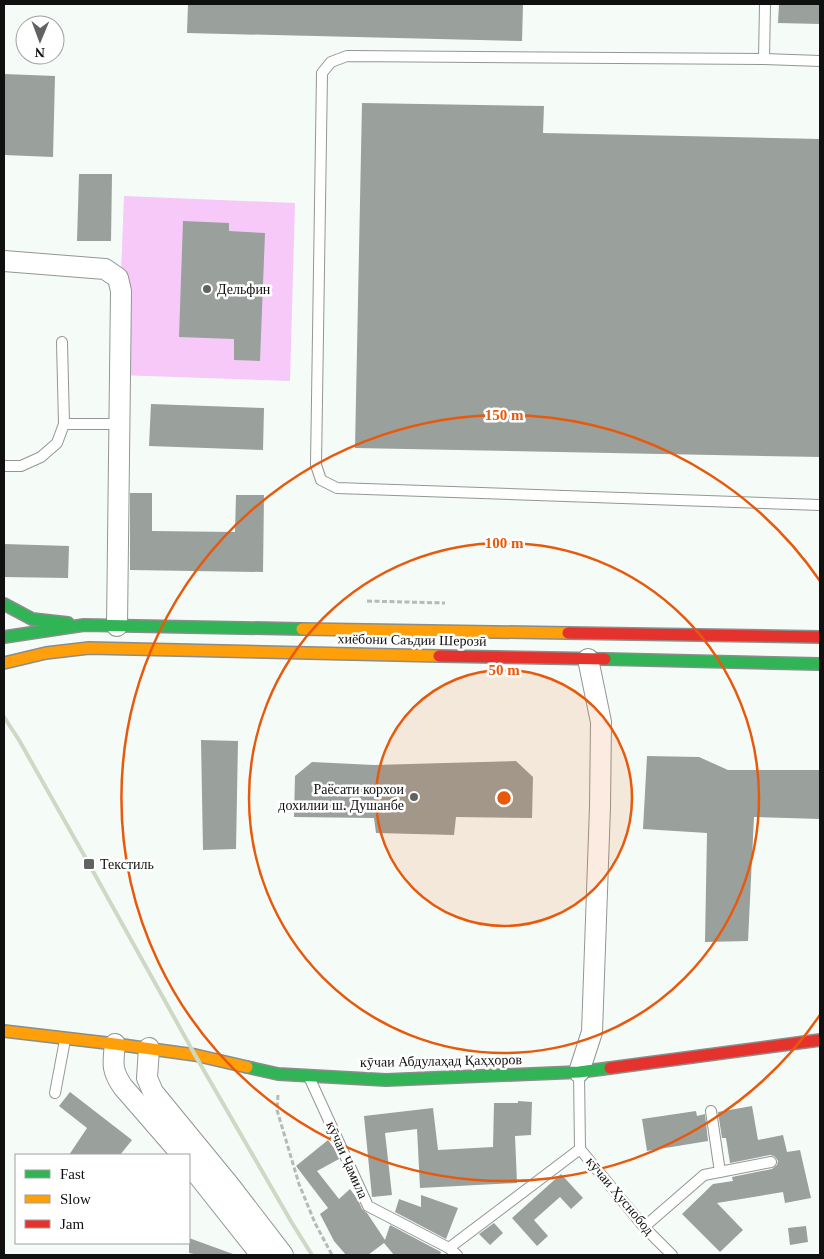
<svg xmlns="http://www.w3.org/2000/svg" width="824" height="1259" viewBox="0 0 824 1259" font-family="'Times New Roman',serif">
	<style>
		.water { fill: #f6c9f9 }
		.building { fill: #9aa09c }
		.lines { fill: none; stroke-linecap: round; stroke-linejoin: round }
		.lane-casing { stroke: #939694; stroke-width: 12 }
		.street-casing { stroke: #939694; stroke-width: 22 }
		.fast-casing { stroke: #8a8d8b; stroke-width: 14 }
		.slow-casing { stroke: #8a8d8b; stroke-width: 14 }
		.jam-casing { stroke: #8a8d8b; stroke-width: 14 }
		.path { stroke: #b8b9b8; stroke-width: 3; stroke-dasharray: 5 2.5; stroke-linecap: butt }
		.lane { stroke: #fefffe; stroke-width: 10 }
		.street { stroke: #fefffe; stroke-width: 20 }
		.fast { stroke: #30b455; stroke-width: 11 }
		.slow { stroke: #ff9f0a; stroke-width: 11 }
		.jam { stroke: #e5322d; stroke-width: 11 }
		.rail { stroke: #cdd9c4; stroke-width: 4 }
		.ring { fill: none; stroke: #e8590c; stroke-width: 2.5 }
		.poi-dot { fill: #606361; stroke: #fff; stroke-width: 2 }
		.labels { text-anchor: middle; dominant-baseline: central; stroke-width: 5; stroke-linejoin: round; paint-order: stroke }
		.poi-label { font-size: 14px; fill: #101010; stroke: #fff; text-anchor: start }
		.street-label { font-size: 14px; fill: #101010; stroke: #fff }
		.centre { fill: #e8590c; stroke: #fff; stroke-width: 2.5 }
		.ring-label { font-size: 15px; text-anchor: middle; font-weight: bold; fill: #e8590c; stroke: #fff; stroke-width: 5; stroke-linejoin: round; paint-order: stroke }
	</style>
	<rect width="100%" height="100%" fill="#f5fcf8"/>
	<!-- water -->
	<path class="water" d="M 124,196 L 295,203 L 290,381 L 117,375 Z"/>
	<!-- building -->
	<g class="building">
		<path d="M 188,4 L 523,4 L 522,41 L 187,33 Z"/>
		<path d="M 779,4 L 820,4 L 820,24 L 778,23 Z"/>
		<path d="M 4,74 L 55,76 L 53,157 L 4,155 Z"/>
		<path d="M 362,103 L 544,106 L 543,133 L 820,139 L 820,457 L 355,448 Z"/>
		<path d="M 79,174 L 112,174 L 111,241 L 77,241 Z"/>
		<path d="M 183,221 L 229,223 L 229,231 L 265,233 L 260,361 L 234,360 L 234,339 L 179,337 Z"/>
		<path d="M 151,404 L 264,408 L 263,450 L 149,446 Z"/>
		<path d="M 130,493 L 152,493 L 152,531 L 235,532 L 236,495 L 264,495 L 263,572 L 130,570 Z"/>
		<path d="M 4,544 L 69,546 L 68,578 L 4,577 Z"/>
		<path d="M 201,740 L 238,741 L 236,849 L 203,850 Z"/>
		<path d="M 647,756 L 699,757 L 728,770 L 820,770 L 820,819 L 754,817 L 748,941 L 705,942 L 707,833 L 643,829 Z"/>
		<path d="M 516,761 L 533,777 L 532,818 L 456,817 L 454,835 L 376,833 L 374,818 L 294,817 L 295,776 L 312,762 L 374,765 Z"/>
		<path d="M 70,1092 L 132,1140 L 120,1155 L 69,1155 L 87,1128 L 59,1106 Z"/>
		<path d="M 518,1101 L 532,1102 L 531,1135 L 515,1136 L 517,1183 L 420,1188 L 417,1129 L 385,1133 L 392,1195 L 372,1197 L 364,1116 L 433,1108 L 438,1150 L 493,1147 L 494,1103 L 518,1103 Z"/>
		<path d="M 752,1106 L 758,1140 L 783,1135 L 787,1152 L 800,1150 L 811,1198 L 785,1203 L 783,1192 L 717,1203 L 743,1230 L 720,1252 L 682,1214 L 713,1184 L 733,1181 L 732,1177 L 772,1169 L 777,1165 L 778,1161 L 776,1158 L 774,1156 L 770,1155 L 730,1163 L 726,1138 L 722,1138 L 718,1112 Z"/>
		<path d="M 696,1111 L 697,1116 L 705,1114 L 708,1141 L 647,1151 L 642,1119 Z"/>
		<path d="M 328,1140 L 336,1151 L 339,1159 L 317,1171 L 339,1199 L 350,1189 L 358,1200 L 362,1209 L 367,1213 L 385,1240 L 390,1225 L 441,1252 L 440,1255 L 394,1255 L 384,1243 L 368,1255 L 346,1255 L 334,1241 L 320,1214 L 328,1208 L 296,1166 Z"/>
		<path d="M 561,1174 L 583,1198 L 571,1209 L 560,1197 L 534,1220 L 548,1236 L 537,1246 L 512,1218 Z"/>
		<path d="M 421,1195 L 458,1208 L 446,1239 L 395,1212 L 399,1199 L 421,1207 Z"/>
		<path d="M 494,1223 L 503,1233 L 490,1245 L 479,1234 Z"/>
		<path d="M 806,1226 L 808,1242 L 790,1245 L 788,1228 Z"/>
		<path d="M 189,1238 L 233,1254 L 232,1255 L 199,1255 L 189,1253 Z"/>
	</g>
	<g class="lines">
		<defs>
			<g id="lane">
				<path d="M 764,59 L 765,4"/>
				<path d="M 820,61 L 764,59 L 347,56 L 331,62 L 322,73 L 316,465 L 321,480 L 337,488 L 820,505"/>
				<path d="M 62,342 L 64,424 L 119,424"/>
				<path d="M 4,466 L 21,466 L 41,457 L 57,443 L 64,424"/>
				<path d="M 579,1073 L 580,1149 L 644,1227 L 672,1255"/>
				<path d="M 310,1079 L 368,1206 L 449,1248 L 457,1255"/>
				<path d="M 55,1093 L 65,1040"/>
				<path d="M 711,1111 L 720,1172"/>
				<path d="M 644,1227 L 704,1175 L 771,1162"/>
				<path d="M 449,1248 L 580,1149"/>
			</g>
			<g id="street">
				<path d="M 4,261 L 105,269 L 118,278 L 121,291 L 117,626"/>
				<path d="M 115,1044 C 113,1063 111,1070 123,1087 L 182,1155"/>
				<path d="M 149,1048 L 147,1078 L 153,1092 L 230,1186 L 283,1255"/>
				<path d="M 579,1072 L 592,1032 L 600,807 L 601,722 L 588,659"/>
				<path d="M 189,1164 L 261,1255"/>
			</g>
			<g id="fast">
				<path d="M 4,604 L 32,619 L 68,623"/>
				<path d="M 4,637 L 84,625 L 302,629"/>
				<path d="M 605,659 L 820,664"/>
				<path d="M 247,1067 L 278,1074 L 386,1080 L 579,1072 L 610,1068"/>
			</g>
			<g id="slow">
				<path d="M 302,629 L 568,633"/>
				<path d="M 4,663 L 46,653 L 89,648 L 439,656"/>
				<path d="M 4,1031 L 115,1044 L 195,1055 L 247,1067"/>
			</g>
			<g id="jam">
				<path d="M 568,633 L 820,637"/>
				<path d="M 439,656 L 605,659"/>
				<path d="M 610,1068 L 820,1040"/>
			</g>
		</defs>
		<!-- lane casing -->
		<use href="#lane" class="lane-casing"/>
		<!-- street casing -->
		<use href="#street" class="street-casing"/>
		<!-- fast casing -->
		<use href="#fast" class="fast-casing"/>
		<!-- slow casing -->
		<use href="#slow" class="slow-casing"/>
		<!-- jam casing -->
		<use href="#jam" class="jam-casing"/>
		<!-- path -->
		<g class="path">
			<path d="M 367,601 L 445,603"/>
			<path d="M 278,1095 L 277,1110 L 299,1184 L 315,1223 L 332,1255"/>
		</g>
		<!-- lane -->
		<use href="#lane" class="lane"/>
		<!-- street -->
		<use href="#street" class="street"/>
		<!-- fast -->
		<use href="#fast" class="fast"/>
		<!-- slow -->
		<use href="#slow" class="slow"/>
		<!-- jam -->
		<use href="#jam" class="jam"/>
		<!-- rail -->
		<path class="rail" d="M 4,717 L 19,740 L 89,864 L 195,1055 L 292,1223 L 312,1255"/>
	</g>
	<!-- distance rings -->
	<circle cx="504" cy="798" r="128" fill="#e8590c" fill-opacity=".12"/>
	<g class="ring">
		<circle cx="504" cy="798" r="128"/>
		<circle cx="504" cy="798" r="255"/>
		<path d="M820 1015A383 383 0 1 1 820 581"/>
	</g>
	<!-- markers -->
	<g class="poi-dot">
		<circle cx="207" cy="289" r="5"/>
		<circle cx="414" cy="797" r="5"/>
		<rect x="83" y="858" width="12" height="12" rx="2.5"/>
	</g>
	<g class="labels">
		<!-- poi labels -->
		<g class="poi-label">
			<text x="217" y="289">Дельфин</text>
			<text x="404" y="789" text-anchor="end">Раёсати корхои<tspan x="404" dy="16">дохилии ш. Душанбе</tspan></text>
			<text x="100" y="864">Текстиль</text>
		</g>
		<!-- street labels -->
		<g class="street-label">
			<text transform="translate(412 640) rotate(1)">хиёбони Саъдии Шерозӣ</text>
			<text transform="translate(441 1061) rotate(-1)">кӯчаи Абдулаҳад Қаҳҳоров</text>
			<text transform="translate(347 1160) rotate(66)">кӯчаи Ҷамила</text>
			<text transform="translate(620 1196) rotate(50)">кӯчаи Ҳуснобод</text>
		</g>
	</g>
	<circle cx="504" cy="798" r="8" class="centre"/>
	<g class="ring-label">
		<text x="504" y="420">150 m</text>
		<text x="504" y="548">100 m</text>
		<text x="504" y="675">50 m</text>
	</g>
	<!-- border -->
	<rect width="824" height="1259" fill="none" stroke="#101010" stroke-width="10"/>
	<!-- legend -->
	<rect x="15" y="1154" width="175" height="90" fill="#ffffff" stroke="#9f9f9f"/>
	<rect x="25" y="1170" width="25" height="8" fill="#30b455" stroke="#9f9f9f"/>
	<text x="60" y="1179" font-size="15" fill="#101010">Fast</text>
	<rect x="25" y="1195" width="25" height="8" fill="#ff9f0a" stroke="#9f9f9f"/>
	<text x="60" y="1204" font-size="15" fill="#101010">Slow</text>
	<rect x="25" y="1220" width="25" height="8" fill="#e5322d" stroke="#9f9f9f"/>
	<text x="60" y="1229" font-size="15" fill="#101010">Jam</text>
	<!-- north arrow -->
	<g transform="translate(40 40) rotate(181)"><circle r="24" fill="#ffffff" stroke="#9f9f9f"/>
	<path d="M0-4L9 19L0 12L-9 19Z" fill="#606361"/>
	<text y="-8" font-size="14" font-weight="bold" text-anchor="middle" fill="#101010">N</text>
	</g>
</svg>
